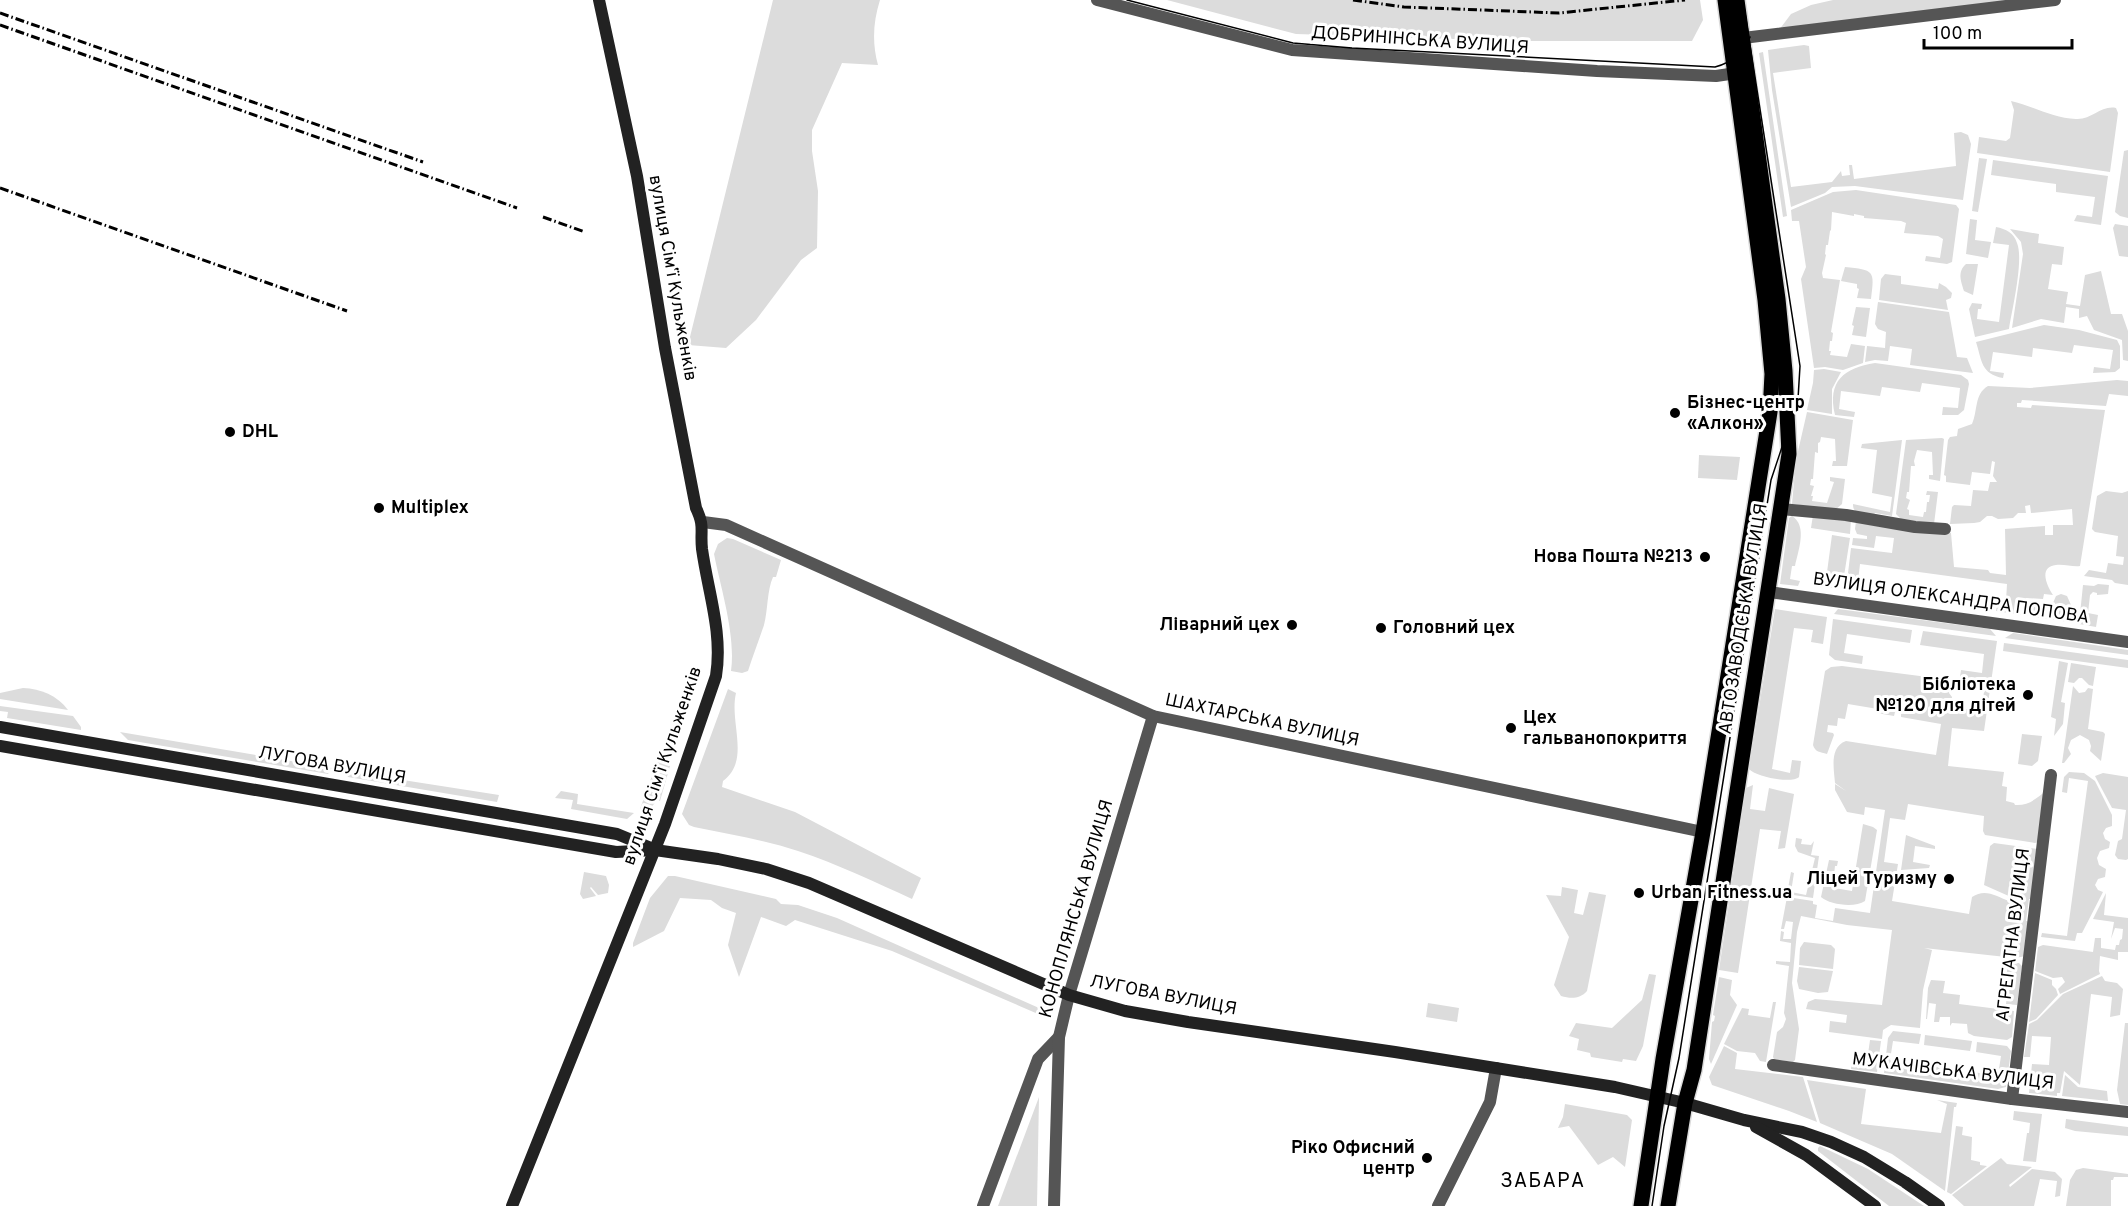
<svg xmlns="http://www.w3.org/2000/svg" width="2128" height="1206" viewBox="0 0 2128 1206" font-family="Overpass,sans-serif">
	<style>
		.green { fill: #dcdcdc }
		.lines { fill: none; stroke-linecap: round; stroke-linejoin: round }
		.primary-casing { stroke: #dbdbdb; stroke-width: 18 }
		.minor { stroke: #555; stroke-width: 12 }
		.tertiary { stroke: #555; stroke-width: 12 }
		.secondary { stroke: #222; stroke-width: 12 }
		.primary { stroke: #000; stroke-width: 15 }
		.tram { stroke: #000; stroke-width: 1.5 }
		.rail { stroke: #000; stroke-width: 3; stroke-dasharray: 9 3 1.5 3; stroke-linecap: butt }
		.poi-dot { fill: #000; stroke: #fff; stroke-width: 2 }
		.labels { text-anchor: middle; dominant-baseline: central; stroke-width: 6; stroke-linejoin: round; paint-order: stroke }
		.street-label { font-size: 18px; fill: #000; stroke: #fff }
		.poi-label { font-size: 18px; font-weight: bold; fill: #000; stroke: #fff; text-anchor: start }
		.neighbourhood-label { font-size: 20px; letter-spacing: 1.5px; fill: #000; stroke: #fff }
	</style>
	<rect width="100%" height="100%" fill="#fff"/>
	<!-- green -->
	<g class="green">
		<path d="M 773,0 L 880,0 C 873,22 872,43 878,65 L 842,63 L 812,130 L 812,151 L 818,191 L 817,248 L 801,260 L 756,320 L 726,348 L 688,345 Z"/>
		<path d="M 1167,0 L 1700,0 L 1703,20 L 1692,41 L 1516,41 L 1296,34 Z"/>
		<path d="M 1833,0 L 2018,0 L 1779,30 L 1791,14 L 1811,5 Z"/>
		<path d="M 1804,45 L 1809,46 L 1811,68 L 1773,73 L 1791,187 L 1832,182 L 1841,171 L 1842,176 L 1850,175 L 1849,165 L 1852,165 L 1854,179 L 1956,166 L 1954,133 L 1961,132 L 1968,135 L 1971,144 L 1963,200 L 1855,186 L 1832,187 L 1825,193 L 1791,207 L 1772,90 L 1768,50 Z"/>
		<path d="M 1763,52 L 1787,216 L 1783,217 L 1759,53 Z"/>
		<path d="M 2011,101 C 2033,106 2053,118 2076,119 C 2092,120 2101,105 2116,108 L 2118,113 L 2110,172 L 1977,153 L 1979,137 L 2006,141 L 2010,138 L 2014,110 Z"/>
		<path d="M 2128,150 L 2128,218 L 2120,216 L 2115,212 L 2124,151 Z"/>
		<path d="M 1979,158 L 1987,159 L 1978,212 L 1972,211 Z"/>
		<path d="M 1993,160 L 2108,176 L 2101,225 L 2074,221 L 2077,215 L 2092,217 L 2095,197 L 2056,192 L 2056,184 L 1991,175 Z"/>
		<path d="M 1856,190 L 1956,205 L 1959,209 L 1952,262 L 1947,264 L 1925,261 L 1926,256 L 1940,258 L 1943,239 L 1938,236 L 1904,233 L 1906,223 L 1901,221 L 1864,218 L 1864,216 L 1854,214 L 1854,216 L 1832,212 L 1831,230 L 1830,231 L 1828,245 L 1826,245 L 1825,254 L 1826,255 L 1822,273 L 1823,278 L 1840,280 L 1831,332 L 1833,333 L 1832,341 L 1830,341 L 1829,351 L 1831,351 L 1830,355 L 1847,357 L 1851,344 L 1865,346 L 1863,363 L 1843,370 L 1825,367 L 1814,368 L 1801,279 L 1806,267 L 1799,221 L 1792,221 L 1791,210 L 1833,192 Z"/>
		<path d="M 1970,219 L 1977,220 L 1975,240 L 1991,242 L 1988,258 L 1966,254 Z"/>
		<path d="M 2115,224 L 2128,226 L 2128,257 L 2119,256 L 2113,228 Z"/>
		<path d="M 1996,227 C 2006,229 2014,233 2017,243 C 2024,260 2012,310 2009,329 L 1975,337 L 1969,309 L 1972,303 L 1982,304 L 1981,309 L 1978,309 L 1977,319 L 1999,322 L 2009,245 L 1993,243 Z"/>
		<path d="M 2010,229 L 2039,234 L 2038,243 L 2064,247 L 2062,265 L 2052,264 L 2048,289 L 2068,292 L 2066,304 L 2080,306 L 2085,275 L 2101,271 L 2111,314 L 2122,314 L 2128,331 L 2128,361 L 2123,360 L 2122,340 L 2094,330 L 2087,316 L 2079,318 L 2079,309 L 2066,307 L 2064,323 L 2041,319 L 2012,328 L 2023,254 L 2021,242 Z"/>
		<path d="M 1966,264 L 1978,264 L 1973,295 L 1964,291 C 1961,281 1957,272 1966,264 Z"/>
		<path d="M 1845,267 C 1874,270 1875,270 1871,299 L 1857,298 L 1859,289 L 1857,288 L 1857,284 L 1841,281 Z"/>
		<path d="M 1885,274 L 1901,276 L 1901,284 L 1938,289 L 1939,283 L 1946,287 L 1952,293 L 1951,298 L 1946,300 L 1948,310 L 1879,300 L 1881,279 Z"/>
		<path d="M 1878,302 L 1949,312 L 1957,357 L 1967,358 L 1973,373 L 1910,365 L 1912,349 L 1890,346 L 1888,361 L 1875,360 L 1865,362 L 1867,346 L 1885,348 L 1886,332 L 1878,329 L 1875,324 Z"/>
		<path d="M 1856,307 L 1870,308 L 1866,337 L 1852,335 L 1854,326 L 1852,325 Z"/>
		<path d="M 2044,325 L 2079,330 L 2117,340 L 2120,346 L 2120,368 L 2115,372 L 2093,373 L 2094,367 L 2110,369 L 2113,350 L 2074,345 L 2072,353 L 2033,348 L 2032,357 L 1993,352 L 1990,371 L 2004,373 L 2003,378 C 1981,374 1982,361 1976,342 Z"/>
		<path d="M 1875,363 L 1961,375 L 1968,380 L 1969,384 L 1964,410 L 1958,415 L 1942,415 L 1943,407 L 1958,408 L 1960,388 L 1922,383 L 1920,392 L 1882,387 L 1880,396 L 1841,391 L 1839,409 L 1855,412 L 1854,417 L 1835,415 C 1827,381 1844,368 1875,363 Z"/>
		<path d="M 1824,369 L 1841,372 L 1832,389 L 1832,414 L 1807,410 L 1813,383 L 1814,370 Z"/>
		<path d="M 2117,380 L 2128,381 L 2128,396 L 2109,394 L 2106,406 L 2022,400 L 2021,403 L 2017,403 L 2017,407 L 2031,408 L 2032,405 L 2105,410 L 2080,566 C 2073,567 2064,564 2056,565 C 2038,567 2047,586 2053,595 L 2044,594 L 2043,599 L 2026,598 L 2026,605 L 2050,610 L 2056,596 L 2061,594 L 2067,596 L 2071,605 L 2069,622 L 1996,611 L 1998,600 L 2006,601 L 2007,584 L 1860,564 L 1858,581 L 1866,582 L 1865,593 L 1846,590 L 1851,548 L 1892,553 L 1894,538 L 1876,536 L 1874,548 L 1852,545 L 1853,538 L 1867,539 L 1867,536 L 1857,534 L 1855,529 L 1856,521 L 1951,533 L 1954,567 L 1988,570 L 1990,573 L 2006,575 L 2005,529 L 2045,526 L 2045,535 L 2053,535 L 2053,525 L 2073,525 L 2072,509 L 2031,513 L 2030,505 L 2025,506 L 2026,513 L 2018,513 L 2013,518 L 1998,519 L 1992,516 L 1987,516 L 1980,522 L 1974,523 L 1950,524 L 1952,507 L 1954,505 L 1971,506 L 1973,490 L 1988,491 L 1990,482 L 1997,482 L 1993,476 L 1995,462 L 1992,461 L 1990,474 L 1972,472 L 1970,485 L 1946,482 L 1946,476 L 1944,475 L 1948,440 L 1950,437 L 1957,436 L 1958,429 L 1972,424 C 1978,411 1974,394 1988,386 L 2030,388 Z"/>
		<path d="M 1807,412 L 1853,420 L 1847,466 L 1832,466 L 1833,461 L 1836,461 L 1835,439 L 1821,437 L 1820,442 L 1818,443 L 1818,453 L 1815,452 L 1813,479 L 1811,479 L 1810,485 L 1814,486 L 1811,496 L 1813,496 L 1812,501 L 1827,503 L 1834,482 L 1830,481 L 1830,477 L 1845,479 L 1842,504 L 1835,510 L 1792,504 L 1796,460 Z"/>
		<path d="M 1942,438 L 1944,439 L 1940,481 L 1929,479 L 1929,475 L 1933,475 L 1932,452 L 1917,450 L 1914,461 L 1915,466 L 1911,466 L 1909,492 L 1907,492 L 1906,498 L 1910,500 L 1907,509 L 1909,510 L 1909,515 L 1923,517 L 1924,512 L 1926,512 L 1927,502 L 1929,502 L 1930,495 L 1926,495 L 1927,491 L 1938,492 L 1934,524 L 1902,520 L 1896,514 L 1906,440 Z"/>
		<path d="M 1902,440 L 1892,516 L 1875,513 L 1872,517 C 1862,515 1853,515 1853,504 L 1890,512 L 1892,497 L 1872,493 L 1877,450 L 1861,448 L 1862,444 Z"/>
		<path d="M 1699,455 L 1740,457 L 1737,480 L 1698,478 Z"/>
		<path d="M 2106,491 L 2122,493 L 2128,491 L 2128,585 L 2115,583 L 2112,580 L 2084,576 L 2089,570 L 2106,573 L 2108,563 L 2123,565 L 2124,557 L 2116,556 L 2118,536 L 2095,532 L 2092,529 L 2097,496 Z"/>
		<path d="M 1813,515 L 1851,520 L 1850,534 L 1811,528 Z"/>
		<path d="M 1792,516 C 1808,526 1798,551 1795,566 L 1792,566 L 1790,579 L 1800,581 L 1798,586 L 1780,584 L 1789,518 Z"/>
		<path d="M 1832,535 L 1850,538 L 1844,576 L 1837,575 L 1835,588 L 1825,587 Z"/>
		<path d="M 727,538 L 733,539 L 781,560 L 776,577 L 773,577 C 767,590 768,610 764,625 C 759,640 753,655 748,671 L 742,673 L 731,671 C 736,636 721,589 714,554 L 718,544 Z"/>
		<path d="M 2098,584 L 2109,585 L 2108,594 L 2097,595 L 2097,593 L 2093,592 L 2090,595 L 2088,613 L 2098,615 L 2096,627 L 2079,624 L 2083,585 L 2094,586 Z"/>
		<path d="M 1775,609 L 1827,617 L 1823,644 L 1811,642 L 1813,630 L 1794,628 L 1772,769 L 1790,773 L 1792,760 L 1801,761 L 1799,777 C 1792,784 1756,777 1749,769 Z"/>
		<path d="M 1838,609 L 1990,629 L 1996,636 L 1834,614 Z"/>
		<path d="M 1833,619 L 1912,630 L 1910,643 L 1847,634 L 1844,653 L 1863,656 L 1862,664 L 1835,660 L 1829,655 Z"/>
		<path d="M 1923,631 L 1997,641 L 1984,731 L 1952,728 L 1948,766 L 2004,772 L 2002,786 L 2007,787 L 2006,801 L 2014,803 L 2015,805 C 2029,806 2037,798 2048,789 L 2038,842 L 2035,843 L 1985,835 L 1983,831 L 1984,816 L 1908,804 L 1905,820 L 1890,818 L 1884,862 L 1898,864 L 1892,901 L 1969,914 L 1972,897 C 1985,888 1996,896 2009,901 L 2011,897 L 1984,885 L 1990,846 L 1994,843 L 2038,849 L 2036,899 L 2029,899 L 2026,921 L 2033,922 L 2026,956 L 2015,958 L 1924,948 L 1932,950 L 1923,990 L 1920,1028 L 1891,1025 L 1883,1030 L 1882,1039 L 1829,1032 L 1830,1021 L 1846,1023 L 1847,1015 L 1806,1009 L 1808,1002 L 1815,999 L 1882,1005 L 1892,930 L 1847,925 L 1801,916 L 1797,932 L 1792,983 L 1799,1029 L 1795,1060 L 1793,1062 L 1774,1059 L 1773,1057 L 1777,1032 L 1783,1027 L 1786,1019 L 1784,1013 L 1789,966 L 1776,964 L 1776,961 L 1790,962 L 1791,943 L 1780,941 L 1781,931 L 1784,932 L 1783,939 L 1791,939 L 1793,922 L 1786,921 L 1784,929 L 1781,929 L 1787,897 L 1813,901 L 1813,904 L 1817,905 L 1815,918 L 1833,921 L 1835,908 L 1870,913 L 1885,810 L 1865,807 L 1864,815 L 1847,812 L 1835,790 L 1835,784 L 1846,791 L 1835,783 C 1834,769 1829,747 1846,741 L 1936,755 L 1941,724 L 1901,717 L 1901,713 L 1895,712 L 1894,716 L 1877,713 L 1878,709 L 1848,704 L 1845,719 L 1838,718 L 1837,726 L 1828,725 L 1827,732 L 1833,733 L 1834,735 L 1827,754 C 1820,752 1815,752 1813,745 L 1825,671 L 1831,667 L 1842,666 L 1951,680 L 1949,693 L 1952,697 L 1951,707 L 1982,711 L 1985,681 L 1960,677 L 1961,670 L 1982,673 L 1984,654 L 1920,645 Z"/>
		<path d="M 2013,633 L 2128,650 L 2128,655 L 2005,638 Z"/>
		<path d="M 2004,643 L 2128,660 L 2128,668 L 2003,651 Z"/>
		<path d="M 2059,661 L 2068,663 L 2061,702 L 2065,703 L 2063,724 L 2054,736 L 2056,719 L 2051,717 Z"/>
		<path d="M 2071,663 L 2096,667 L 2093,686 L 2089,685 L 2082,678 L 2079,678 L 2074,683 L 2068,682 Z"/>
		<path d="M 2073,686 L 2079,693 L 2085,692 L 2088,688 L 2093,689 L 2088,729 L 2103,732 L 2105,734 L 2101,761 L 2090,751 L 2091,746 L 2089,740 L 2080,735 L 2071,740 L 2068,748 L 2071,754 L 2064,763 L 2062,763 Z"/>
		<path d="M 23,688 C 41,689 57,695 68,710 L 0,699 L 0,693 Z"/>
		<path d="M 728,689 L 736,693 C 729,723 751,760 723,781 L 722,787 L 795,812 L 921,878 L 912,899 C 875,882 837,864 798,851 C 764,840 729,834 694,827 L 689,825 L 682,814 Z"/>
		<path d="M 0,706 L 73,716 L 81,727 L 81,730 L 7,718 L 8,712 L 0,711 Z"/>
		<path d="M 120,732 L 332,768 L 328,774 L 128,740 Z"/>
		<path d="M 2022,734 L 2042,736 L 2038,761 L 2032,766 L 2018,764 Z"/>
		<path d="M 661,751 L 667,753 L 670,766 L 660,801 L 657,800 L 647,813 L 640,809 Z"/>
		<path d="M 345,771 L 499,795 L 497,802 L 348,777 Z"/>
		<path d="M 2069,772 L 2084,773 L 2095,781 L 2112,815 L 2112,826 L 2106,828 L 2103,833 L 2105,839 L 2110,842 L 2109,848 L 2100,851 L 2097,858 L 2099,865 L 2106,869 L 2105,877 L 2098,879 L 2095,885 L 2098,890 L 2103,892 L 2082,933 L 2077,933 L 2075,941 L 2041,937 L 2042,933 L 2067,936 L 2088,781 L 2069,778 L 2067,793 L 2062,792 L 2064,777 Z"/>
		<path d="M 2103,773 L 2128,777 L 2128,859 L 2126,860 L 2118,859 L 2115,855 L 2118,841 L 2122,839 L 2126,810 L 2112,808 L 2095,776 Z"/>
		<path d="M 1753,785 L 1750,809 L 1765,811 L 1769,788 L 1794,794 L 1785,848 L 1778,849 L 1781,831 L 1760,829 L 1738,973 L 1719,970 L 1746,788 Z"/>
		<path d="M 561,791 L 578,794 L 577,804 L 634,813 L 627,819 L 571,809 L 573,800 L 555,798 Z"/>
		<path d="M 1863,824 L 1873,827 L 1877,830 L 1865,901 C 1855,908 1830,905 1821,897 L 1829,860 L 1838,861 L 1837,866 L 1835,866 L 1833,883 L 1835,884 L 1834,888 L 1852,891 Z"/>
		<path d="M 1906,835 L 1935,846 L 1935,849 L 1915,846 L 1913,862 L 1930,865 L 1929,868 L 1901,870 Z"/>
		<path d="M 1796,838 L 1802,839 L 1801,844 L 1811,845 L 1814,841 L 1811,855 L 1819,856 L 1813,898 L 1787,894 L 1791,872 L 1794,873 L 1791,892 L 1806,895 L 1815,858 L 1798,852 L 1795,846 Z"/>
		<path d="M 584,872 L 606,876 L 609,885 L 608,893 L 598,895 L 591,887 L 590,888 L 596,896 L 583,899 L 580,894 Z"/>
		<path d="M 668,876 L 675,876 L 776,899 L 781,904 L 798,905 L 837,918 L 1039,1008 L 1038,1014 L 892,951 L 795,920 L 786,926 L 761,917 L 739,977 L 728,945 L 736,913 L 722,908 L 711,900 L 680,898 L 664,931 L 633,947 L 633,943 L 650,898 Z"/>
		<path d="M 1562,887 L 1578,890 L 1574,913 L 1583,915 L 1589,892 L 1606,895 L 1587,991 C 1580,999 1571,999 1561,996 L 1554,985 L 1569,937 L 1546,895 L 1561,896 Z"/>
		<path d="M 2106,893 L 2104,915 L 2128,918 L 2128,952 L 2118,952 L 2118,960 L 2100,956 L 2099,971 L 2100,974 L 2060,994 L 2058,989 L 2065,982 L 2062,977 L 2053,978 L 2035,971 L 2038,947 L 2043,945 L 2093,952 L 2095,938 L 2101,938 L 2101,948 L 2115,950 L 2116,945 L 2119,945 L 2120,940 L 2122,939 L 2123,929 L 2115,928 L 2111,939 L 2114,922 L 2093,919 Z"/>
		<path d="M 1804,942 L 1831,945 L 1835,949 L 1833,969 L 1799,965 L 1800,948 Z"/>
		<path d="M 2000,961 L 2019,963 L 2022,966 L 2017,1005 L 2006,1004 L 2010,974 L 2007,973 L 2007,969 L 2000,968 Z"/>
		<path d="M 1799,967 L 1833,971 L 1828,992 L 1818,993 L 1799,989 L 1797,981 Z"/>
		<path d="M 2035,973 L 2052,980 L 2052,985 L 2056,989 L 2058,995 L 2036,1019 L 2029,1022 Z"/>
		<path d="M 1649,974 L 1656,975 L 1643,1046 L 1636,1061 L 1623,1059 L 1622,1062 L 1591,1057 L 1590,1053 L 1577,1050 L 1579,1039 L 1569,1036 L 1576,1023 L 1612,1028 L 1642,1000 Z"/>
		<path d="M 2102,976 L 2105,981 L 2117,983 L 2123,989 L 2120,1015 L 2110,1017 L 2112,997 L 2091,994 L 2080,1085 L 2064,1071 L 2060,1093 L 2057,1093 L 2057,1096 L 2029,1093 L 2032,1064 L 2049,1065 L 2051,1037 L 2032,1036 L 2030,1057 L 2024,1057 L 2029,1024 L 2037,1020 L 2063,994 Z"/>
		<path d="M 1719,977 L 1732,980 L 1730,995 L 1737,1005 L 1711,1064 L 1709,1059 L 1712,1022 L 1714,1021 L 1715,1016 L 1713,1015 Z"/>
		<path d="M 1931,980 L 1945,981 L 1943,993 L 1960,995 L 1959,1004 L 2014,1011 L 2012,1037 L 2007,1040 L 1974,1036 L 1968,1033 L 1967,1024 L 1952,1023 L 1950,1026 L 1950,1017 L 1940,1017 L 1939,1022 L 1934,1022 L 1936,1004 L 1929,1003 L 1927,1019 L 1926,1019 L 1928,988 Z"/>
		<path d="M 1773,1002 L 1776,1002 L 1766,1062 L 1760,1061 L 1755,1053 L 1737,1051 L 1724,1044 L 1742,1008 L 1749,1009 L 1748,1015 L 1770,1018 Z"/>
		<path d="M 1428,1003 L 1459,1008 L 1457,1022 L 1426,1017 Z"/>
		<path d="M 2125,1023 L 2128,1023 L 2128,1105 L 2120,1104 L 2117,1090 Z"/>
		<path d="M 1893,1031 L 1921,1034 L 1919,1044 L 1893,1041 L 1890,1060 L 1893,1063 L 1939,1067 L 1940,1070 L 1963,1070 L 1963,1073 L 1972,1074 L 1973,1072 L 1986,1074 L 1987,1076 L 1995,1077 L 1998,1075 L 2001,1056 L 1976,1052 L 1977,1042 L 2007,1046 L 2011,1051 L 2006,1087 L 1998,1089 L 1884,1073 L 1888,1038 Z"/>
		<path d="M 1925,1035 L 1972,1041 L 1970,1051 L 1924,1045 Z"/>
		<path d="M 1870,1040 L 1881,1041 L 1877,1072 L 1851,1069 L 1852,1059 L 1867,1061 Z"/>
		<path d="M 1724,1046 L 1737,1053 L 1735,1069 L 1803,1077 L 1817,1122 L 1789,1111 L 1712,1085 L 1709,1077 Z"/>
		<path d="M 2065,1075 L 2078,1087 L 2107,1091 L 2108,1101 L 2062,1096 Z"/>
		<path d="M 1807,1080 L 1866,1089 L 1861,1124 L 1941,1133 L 1947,1104 L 1937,1100 L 1957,1103 L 1956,1107 L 1954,1107 L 1945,1191 L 1892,1154 L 1820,1123 Z"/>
		<path d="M 1039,1097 L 1037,1206 L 998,1206 Z"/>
		<path d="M 1565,1104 L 1627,1115 L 1632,1120 L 1625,1167 L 1613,1157 L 1598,1165 L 1569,1126 L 1558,1128 L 1563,1117 Z"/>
		<path d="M 2014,1111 L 2042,1114 L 2036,1162 L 2023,1161 L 2027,1133 L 2029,1133 L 2030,1123 L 2013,1120 Z"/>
		<path d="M 2066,1119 L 2128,1127 L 2128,1136 L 2075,1131 L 2065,1128 Z"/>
		<path d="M 1956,1126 L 1963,1127 L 1962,1135 L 1972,1137 L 1971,1160 L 1980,1162 L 1980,1165 L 1987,1166 L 1951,1194 L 1947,1192 Z"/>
		<path d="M 1820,1146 L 1868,1169 L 1924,1206 L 1889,1206 L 1818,1151 L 1818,1148 Z"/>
		<path d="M 2001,1158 L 2007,1164 L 2032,1167 L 2009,1185 L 2010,1187 L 2032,1169 L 2055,1172 L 2062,1179 L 2060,1196 L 2055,1197 L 2057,1181 L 2040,1179 L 2034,1206 L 1964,1206 L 1952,1195 Z"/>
		<path d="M 2083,1168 L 2128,1174 L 2128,1177 L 2114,1177 L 2113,1180 L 2111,1180 L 2111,1206 L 2066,1206 L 2070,1180 L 2076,1170 Z"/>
	</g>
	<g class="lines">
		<defs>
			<g id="primary">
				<path d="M 1641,1206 L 1663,1059 L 1703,832 L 1770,412 L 1772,374 L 1765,300 L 1725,0"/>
				<path d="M 1668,1206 L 1685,1103 L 1694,1070 L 1789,454 L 1785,371 L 1778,299 L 1737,0"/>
			</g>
		</defs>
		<!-- primary casing -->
		<use href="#primary" class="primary-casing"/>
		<!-- minor -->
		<g class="minor">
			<path d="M 1097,0 L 1292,50 L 1597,71 L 1716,76 L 1743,72"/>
			<path d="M 1735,39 L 2055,0"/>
			<path d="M 1781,509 L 1846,515 L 1915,527 L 1945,529"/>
			<path d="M 703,522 L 726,525 L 1153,716 L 1703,832"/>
			<path d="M 1769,592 L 2128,642"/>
			<path d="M 1069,995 L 1153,716"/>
			<path d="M 1773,1065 L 2012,1099 L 2128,1112"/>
			<path d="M 2012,1099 L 2051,775"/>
			<path d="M 983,1206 L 1038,1059 L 1059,1037"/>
			<path d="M 1438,1206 L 1490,1102 L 1496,1068"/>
		</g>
		<!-- tertiary -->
		<path class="tertiary" d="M 1054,1206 L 1059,1037 L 1069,995"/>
		<!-- secondary -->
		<g class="secondary">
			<path d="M 0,727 L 617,834 L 651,848"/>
			<path d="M 0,746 L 616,852 L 655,850 L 718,859 L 766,869 L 809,883 L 1069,995 L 1125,1011 L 1188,1022 L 1395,1052 L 1615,1087 L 1685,1103 L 1744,1120 L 1802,1132 L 1831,1142 L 1864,1157 L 1905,1182 L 1939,1206"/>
			<path d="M 1756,1127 L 1806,1155 L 1875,1206"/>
			<path d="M 512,1206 L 665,824 L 716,676 C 723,633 708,592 702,549 C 700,530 705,527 696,508 L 665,348 L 637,176 L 599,0"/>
		</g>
		<!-- primary -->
		<use href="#primary" class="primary"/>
		<!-- tram -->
		<g class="tram">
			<path d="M 1127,0 L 1293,43 L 1352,48 L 1715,67 C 1731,63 1745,52 1750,37"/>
			<path d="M 1652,1206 L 1664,1126 L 1679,1058 L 1771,480 L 1798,399 L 1800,366 L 1743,0"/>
		</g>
		<!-- rail -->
		<g class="rail">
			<path d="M 1353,0 L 1404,7 L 1559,13 L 1685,0"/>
			<path d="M 0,13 L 423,162"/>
			<path d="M 0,25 L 517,208"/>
			<path d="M 0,188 L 347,311"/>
			<path d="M 543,217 L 585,232"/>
		</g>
	</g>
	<!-- markers -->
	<g class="poi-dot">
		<circle cx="1675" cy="413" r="6"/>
		<circle cx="230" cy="432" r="6"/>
		<circle cx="379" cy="508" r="6"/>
		<circle cx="1705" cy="557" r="6"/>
		<circle cx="1292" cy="625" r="6"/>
		<circle cx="1381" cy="628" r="6"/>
		<circle cx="2028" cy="695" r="6"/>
		<circle cx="1511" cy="728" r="6"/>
		<circle cx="1949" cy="879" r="6"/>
		<circle cx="1639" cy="893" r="6"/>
		<circle cx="1427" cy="1158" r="6"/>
	</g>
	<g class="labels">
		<!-- street labels -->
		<g class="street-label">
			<text transform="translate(1420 41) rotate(4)">ДОБРИНІНСЬКА ВУЛИЦЯ</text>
			<text transform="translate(672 278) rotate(80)">вулиця Сімʼї Кульженків</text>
			<text transform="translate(1951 599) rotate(8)">ВУЛИЦЯ ОЛЕКСАНДРА ПОПОВА</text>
			<text transform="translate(1744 619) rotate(-81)">АВТОЗАВОДСЬКА ВУЛИЦЯ</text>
			<text transform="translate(1262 721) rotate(12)">ШАХТАРСЬКА ВУЛИЦЯ</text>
			<text transform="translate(332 766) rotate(10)">ЛУГОВА ВУЛИЦЯ</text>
			<text transform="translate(663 766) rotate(-71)">вулиця Сімʼї Кульженків</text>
			<text transform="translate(1077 909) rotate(-74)">КОНОПЛЯНСЬКА ВУЛИЦЯ</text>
			<text transform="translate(2014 935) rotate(-83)">АГРЕГАТНА ВУЛИЦЯ</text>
			<text transform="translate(1163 996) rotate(11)">ЛУГОВА ВУЛИЦЯ</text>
			<text transform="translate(1953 1072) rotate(7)">МУКАЧІВСЬКА ВУЛИЦЯ</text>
		</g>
		<!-- poi labels -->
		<g class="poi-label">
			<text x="1687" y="403">Бізнес-центр<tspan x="1687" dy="21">«Алкон»</tspan></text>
			<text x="242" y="432">DHL</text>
			<text x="391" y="508">Multiplex</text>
			<text x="1693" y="557" text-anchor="end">Нова Пошта №213</text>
			<text x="1280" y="625" text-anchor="end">Ліварний цех</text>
			<text x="1393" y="628">Головний цех</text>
			<text x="2016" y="685" text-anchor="end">Бібліотека<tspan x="2016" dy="21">№120 для дітей</tspan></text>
			<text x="1523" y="718">Цех<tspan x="1523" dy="21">гальванопокриття</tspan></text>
			<text x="1937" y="879" text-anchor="end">Ліцей Туризму</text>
			<text x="1651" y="893">Urban Fitness.ua</text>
			<text x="1415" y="1148" text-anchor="end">Ріко Офисний<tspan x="1415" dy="21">центр</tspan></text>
		</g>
		<!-- neighbourhood labels -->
		<g class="neighbourhood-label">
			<text x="1543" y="1182">ЗАБАРА</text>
		</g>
	</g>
	<!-- scale -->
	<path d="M1924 39v9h148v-9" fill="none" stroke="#000000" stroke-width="3"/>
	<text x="1933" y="39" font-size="18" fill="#000000" stroke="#ffffff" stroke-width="4.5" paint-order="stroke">100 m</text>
</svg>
